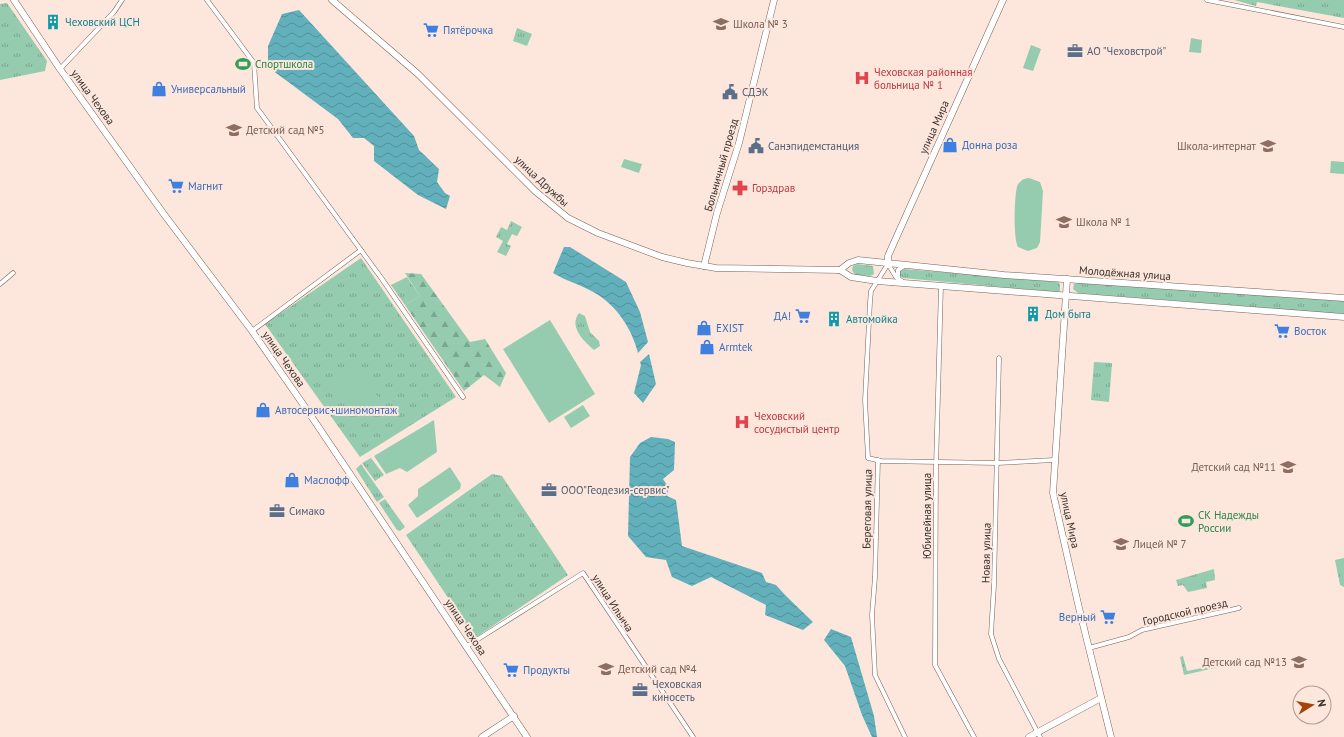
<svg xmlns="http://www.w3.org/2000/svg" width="1344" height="737" viewBox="0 0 1344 737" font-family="'PT Sans',sans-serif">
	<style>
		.grass { fill: url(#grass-tufts) }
		.forest { fill: url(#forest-firs) }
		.garden { fill: #95ccaf }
		.water { fill: url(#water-waves) }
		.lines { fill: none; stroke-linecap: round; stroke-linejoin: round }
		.street-casing { stroke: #756259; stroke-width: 5 }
		.secondary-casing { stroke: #756259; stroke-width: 7 }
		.street { stroke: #fff; stroke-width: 4 }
		.secondary { stroke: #fff; stroke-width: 6 }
		.labels { text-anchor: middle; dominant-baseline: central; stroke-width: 4; stroke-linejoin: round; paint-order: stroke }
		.culture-label { font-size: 11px; fill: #0d838f; stroke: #fde6dc; text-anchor: start }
		.education-label { font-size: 11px; fill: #785e54; stroke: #fde6dc; text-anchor: start }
		.shop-label { font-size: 11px; fill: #366cbe; stroke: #fde6dc; text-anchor: start }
		.service-label { font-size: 11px; fill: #4e5e75; stroke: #fde6dc; text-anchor: start }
		.leisure-label { font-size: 11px; fill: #27864d; stroke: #fde6dc; text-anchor: start }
		.health-label { font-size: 11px; fill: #be3a42; stroke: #fde6dc; text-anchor: start }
		.street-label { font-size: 11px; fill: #39302c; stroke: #fde6dc }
	</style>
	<defs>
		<pattern id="grass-tufts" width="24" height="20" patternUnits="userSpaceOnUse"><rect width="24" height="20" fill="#95ccaf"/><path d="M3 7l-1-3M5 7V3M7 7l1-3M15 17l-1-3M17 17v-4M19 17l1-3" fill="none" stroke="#7ba68f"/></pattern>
		<pattern id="forest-firs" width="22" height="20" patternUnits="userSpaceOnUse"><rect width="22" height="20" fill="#95ccaf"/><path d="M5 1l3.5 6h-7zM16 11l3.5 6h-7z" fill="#7ba68f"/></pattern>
		<pattern id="water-waves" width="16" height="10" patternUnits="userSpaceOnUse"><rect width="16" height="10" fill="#62b0bb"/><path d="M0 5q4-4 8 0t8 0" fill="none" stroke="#529098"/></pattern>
	</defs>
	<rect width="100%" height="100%" fill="#fde6dc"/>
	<!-- grass -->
	<g class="grass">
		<path d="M 1234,0 L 1344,0 L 1344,18 L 1257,2 L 1256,6 Z"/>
		<path d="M 7,3 L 47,61 L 45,71 L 0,80 L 0,4 Z"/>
		<path d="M 517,28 L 532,34 L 527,46 L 513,41 Z"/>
		<path d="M 1191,38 L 1202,40 L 1201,53 L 1189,52 Z"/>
		<path d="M 1331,161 L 1344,162 L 1344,174 L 1330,173 Z"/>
		<path d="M 511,221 L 522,227 L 517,236 L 512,234 L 507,244 L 511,246 L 506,256 L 497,252 L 503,241 L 496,237 L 501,227 L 507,230 Z"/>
		<path d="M 361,258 L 456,397 L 360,457 L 265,324 Z"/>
		<path d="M 857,264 L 873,266 L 874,274 L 870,276 L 855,275 L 852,270 L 853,266 Z"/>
		<path d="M 904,269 L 1058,282 L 1060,284 L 1060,291 L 1057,292 L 903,278 L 900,276 L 900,271 Z"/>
		<path d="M 407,277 L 420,296 L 405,305 L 391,285 Z"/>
		<path d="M 1082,282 L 1344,301 L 1344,314 L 1078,293 L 1073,289 L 1074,284 Z"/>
		<path d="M 579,313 L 585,316 L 590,332 L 599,341 L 600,346 L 594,350 C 585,342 568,327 579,313 Z"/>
		<path d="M 1094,362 L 1112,363 L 1109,402 L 1091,400 Z"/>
		<path d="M 371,458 L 384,475 L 375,481 L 362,463 Z"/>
		<path d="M 361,464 L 384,497 L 377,502 L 356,469 Z"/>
		<path d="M 492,474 L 502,476 L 568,575 L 475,638 L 406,535 Z"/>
		<path d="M 385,499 L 405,527 L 400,531 L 397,530 L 379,503 Z"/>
		<path d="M 1344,558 L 1344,587 L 1340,585 L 1335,560 Z"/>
		<path d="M 1214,569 L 1215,580 L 1206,582 L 1207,588 L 1188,592 L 1183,585 L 1178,586 L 1176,580 Z"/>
		<path d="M 1183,656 L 1187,671 L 1232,662 L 1232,664 L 1184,675 L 1180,657 Z"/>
	</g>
	<!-- forest -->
	<path class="forest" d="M 405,273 L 421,274 L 470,342 L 485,339 L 506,373 L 500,387 L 484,375 L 464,391 L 405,305 L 420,296 Z"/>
	<!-- garden -->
	<g class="garden">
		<path d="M 1031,45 L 1041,49 L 1033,71 L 1023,68 Z"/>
		<path d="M 624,159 L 642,164 L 639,173 L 621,167 Z"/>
		<path d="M 1029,178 L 1040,182 L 1043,191 L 1040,242 L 1037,248 L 1028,251 L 1018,247 C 1013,240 1014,191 1018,184 C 1021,180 1025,178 1029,178 Z"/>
		<path d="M 550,320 L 595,394 L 549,423 L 503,349 Z"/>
		<path d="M 356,367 L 381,401 L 360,417 L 335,382 Z"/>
		<path d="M 583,405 L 590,416 L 571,428 L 564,417 Z"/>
		<path d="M 434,420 L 437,452 L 407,472 L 400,468 L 386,474 L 374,456 Z"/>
		<path d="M 450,467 L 461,484 L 460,489 L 417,518 L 408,505 L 418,496 L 418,489 Z"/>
	</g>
	<!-- water -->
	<g class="water">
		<path d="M 299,10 L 414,136 L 419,150 L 439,169 L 437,182 L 445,193 L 450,196 L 446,209 L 418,195 L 374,161 L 374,146 L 364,138 L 353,138 L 338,119 L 268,67 L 268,46 L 282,14 Z"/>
		<path d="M 564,247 L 570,247 L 626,282 L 640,312 L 648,342 L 638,353 C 632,329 617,306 595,293 C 582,285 566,281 553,273 Z"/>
		<path d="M 649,354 L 656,384 L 643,403 L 634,393 L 641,365 L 640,362 Z"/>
		<path d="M 651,437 L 668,439 L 675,442 L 674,470 L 663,479 L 669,488 L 667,496 L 676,500 L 682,546 L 762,573 L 766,582 L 776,585 L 785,595 L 813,622 L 803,630 L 765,615 L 766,605 L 711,577 L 692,586 L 672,577 L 666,560 L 646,557 L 628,536 L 630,457 L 640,443 Z"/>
		<path d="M 831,629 L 851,637 L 874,716 L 877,737 L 872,737 L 862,715 L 845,666 L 824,640 Z"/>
	</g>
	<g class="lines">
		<defs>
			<g id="street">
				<path d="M 207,0 L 254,63 L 257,108 L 382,279 L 463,397"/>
				<path d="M 1207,0 L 1344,27"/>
				<path d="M 60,69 L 114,12 L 122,0"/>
				<path d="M 888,264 L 871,291 L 870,302 L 865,400 L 868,458 L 881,461 L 997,463 L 1054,460"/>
				<path d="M 888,264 L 896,277 L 903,282"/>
				<path d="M 898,277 L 898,270 L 904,266"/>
				<path d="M 0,284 L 13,273"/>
				<path d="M 941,286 L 936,467 L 935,665 L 974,737"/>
				<path d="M 252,331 L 361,250"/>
				<path d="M 999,358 L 994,585 L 991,634 L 999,659 L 1040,737"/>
				<path d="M 878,460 L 875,577 L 872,615 L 875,675 L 905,737"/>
				<path d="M 467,646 L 583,573 L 693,737"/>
				<path d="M 1089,648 L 1129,637 L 1142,630 L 1239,608"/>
			</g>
			<g id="secondary">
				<path d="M 14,0 L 60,69 L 163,213 L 252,331 L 305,407 L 527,737"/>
				<path d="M 332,0 L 418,74 L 535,191 L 568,218 L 598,233 L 662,257 L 687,263 L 716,268 L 840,270 L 851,277 L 877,281 L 1344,317"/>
				<path d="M 888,264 L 888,256 L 1003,0"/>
				<path d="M 704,266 L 717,213 L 739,143 L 774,0"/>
				<path d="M 840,270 L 849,263 L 858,260 L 1004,275 L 1344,298"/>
				<path d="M 1067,279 L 1053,493 L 1079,608 L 1111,737"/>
				<path d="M 482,737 L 514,716"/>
				<path d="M 1029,737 L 1101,698"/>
			</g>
		</defs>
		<!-- street casing -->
		<use href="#street" class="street-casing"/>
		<!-- secondary casing -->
		<use href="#secondary" class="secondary-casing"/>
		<!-- street -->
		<use href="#street" class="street"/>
		<!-- secondary -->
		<use href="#secondary" class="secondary"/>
	</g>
	<!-- icons -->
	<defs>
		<symbol id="building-bare" viewBox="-9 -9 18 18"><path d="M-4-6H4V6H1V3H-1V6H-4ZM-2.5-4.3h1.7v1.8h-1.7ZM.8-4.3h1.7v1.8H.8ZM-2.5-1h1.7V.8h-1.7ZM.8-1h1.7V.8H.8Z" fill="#0f9aa8" stroke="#fde6dc" stroke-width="2.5" paint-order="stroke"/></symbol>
		<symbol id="school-bare" viewBox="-9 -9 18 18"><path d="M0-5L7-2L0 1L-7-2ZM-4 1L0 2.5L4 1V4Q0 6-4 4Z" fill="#8d6e63" stroke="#fde6dc" stroke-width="2.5" paint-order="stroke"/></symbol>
		<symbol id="supermarket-bare" viewBox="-9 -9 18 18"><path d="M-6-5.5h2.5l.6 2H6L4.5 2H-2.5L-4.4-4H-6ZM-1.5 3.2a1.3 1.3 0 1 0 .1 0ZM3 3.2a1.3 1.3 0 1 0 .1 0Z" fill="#3f7fe0" stroke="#fde6dc" stroke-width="2.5" paint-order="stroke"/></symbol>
		<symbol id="office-bare" viewBox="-9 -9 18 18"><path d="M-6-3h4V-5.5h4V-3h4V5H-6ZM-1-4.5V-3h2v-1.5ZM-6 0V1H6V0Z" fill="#5c6f8a" stroke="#fde6dc" stroke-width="2.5" paint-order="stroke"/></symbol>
		<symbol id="stadium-bare" viewBox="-9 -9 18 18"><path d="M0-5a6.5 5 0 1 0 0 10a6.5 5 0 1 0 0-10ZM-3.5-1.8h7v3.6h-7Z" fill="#2e9e5b" stroke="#fde6dc" stroke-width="2.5" paint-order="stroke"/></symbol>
		<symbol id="hospital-bare" viewBox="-9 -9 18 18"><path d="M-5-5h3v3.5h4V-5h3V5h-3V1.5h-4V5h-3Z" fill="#e0444e" stroke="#fde6dc" stroke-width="2.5" paint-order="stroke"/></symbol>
		<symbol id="shop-bare" viewBox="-9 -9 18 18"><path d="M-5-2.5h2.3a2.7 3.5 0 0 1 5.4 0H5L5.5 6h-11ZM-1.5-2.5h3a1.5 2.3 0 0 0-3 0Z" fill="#3f7fe0" stroke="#fde6dc" stroke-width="2.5" paint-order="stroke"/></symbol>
		<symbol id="civic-bare" viewBox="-9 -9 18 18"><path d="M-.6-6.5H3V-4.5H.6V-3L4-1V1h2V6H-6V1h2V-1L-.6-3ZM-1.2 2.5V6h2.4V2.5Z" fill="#5c6f8a" stroke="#fde6dc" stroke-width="2.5" paint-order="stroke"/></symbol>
		<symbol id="pharmacy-bare" viewBox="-9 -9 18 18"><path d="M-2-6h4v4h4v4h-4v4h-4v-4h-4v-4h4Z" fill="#e0444e" stroke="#fde6dc" stroke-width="2.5" paint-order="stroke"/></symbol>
	</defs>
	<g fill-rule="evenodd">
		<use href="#building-bare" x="42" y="11" width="22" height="22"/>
		<use href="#school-bare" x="710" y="13" width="22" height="22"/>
		<use href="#supermarket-bare" x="420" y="19" width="22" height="22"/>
		<use href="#office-bare" x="1064" y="40" width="22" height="22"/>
		<use href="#stadium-bare" x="232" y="53" width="22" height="22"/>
		<use href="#hospital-bare" x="851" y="67" width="22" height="22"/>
		<use href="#shop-bare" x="148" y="78" width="22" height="22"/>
		<use href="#civic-bare" x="719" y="81" width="22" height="22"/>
		<use href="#school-bare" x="223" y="119" width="22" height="22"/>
		<use href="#shop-bare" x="939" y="134" width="22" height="22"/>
		<use href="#civic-bare" x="745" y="135" width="22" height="22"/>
		<use href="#school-bare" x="1257" y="135" width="22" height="22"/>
		<use href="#supermarket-bare" x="165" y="175" width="22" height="22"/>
		<use href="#pharmacy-bare" x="729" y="177" width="22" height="22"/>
		<use href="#school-bare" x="1053" y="211" width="22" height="22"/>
		<use href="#building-bare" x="1022" y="303" width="22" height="22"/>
		<use href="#supermarket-bare" x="792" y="305" width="22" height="22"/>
		<use href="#building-bare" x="823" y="308" width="22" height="22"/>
		<use href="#shop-bare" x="693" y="317" width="22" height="22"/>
		<use href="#supermarket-bare" x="1271" y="320" width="22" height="22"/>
		<use href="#shop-bare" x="696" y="336" width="22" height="22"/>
		<use href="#shop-bare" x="252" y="399" width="22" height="22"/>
		<use href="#hospital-bare" x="731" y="411" width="22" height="22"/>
		<use href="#school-bare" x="1277" y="456" width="22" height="22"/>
		<use href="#shop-bare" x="281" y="469" width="22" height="22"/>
		<use href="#office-bare" x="538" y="479" width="22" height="22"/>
		<use href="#office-bare" x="266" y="500" width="22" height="22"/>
		<use href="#stadium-bare" x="1175" y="510" width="22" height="22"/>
		<use href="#school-bare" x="1110" y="533" width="22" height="22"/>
		<use href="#supermarket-bare" x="1097" y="606" width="22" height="22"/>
		<use href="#school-bare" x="1288" y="651" width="22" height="22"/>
		<use href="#school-bare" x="595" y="658" width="22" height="22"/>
		<use href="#supermarket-bare" x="500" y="659" width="22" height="22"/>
		<use href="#office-bare" x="629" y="679" width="22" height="22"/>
	</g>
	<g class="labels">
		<!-- culture labels -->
		<g class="culture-label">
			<text x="65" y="22">Чеховский ЦСН</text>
			<text x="1045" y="314">Дом быта</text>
			<text x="846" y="319">Автомойка</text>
		</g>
		<!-- education labels -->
		<g class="education-label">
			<text x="733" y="24">Школа № 3</text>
			<text x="246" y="130">Детский сад №5</text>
			<text x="1256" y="146" text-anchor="end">Школа-интернат</text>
			<text x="1076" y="222">Школа № 1</text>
			<text x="1276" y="467" text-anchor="end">Детский сад №11</text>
			<text x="1133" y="544">Лицей № 7</text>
			<text x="1287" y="662" text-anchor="end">Детский сад №13</text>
			<text x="618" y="669">Детский сад №4</text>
		</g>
		<!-- shop labels -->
		<g class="shop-label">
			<text x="443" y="30">Пятёрочка</text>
			<text x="171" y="89">Универсальный</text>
			<text x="962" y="145">Донна роза</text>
			<text x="188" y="186">Магнит</text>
			<text x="791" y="316" text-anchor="end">ДА!</text>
			<text x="716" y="328">EXIST</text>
			<text x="1294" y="331">Восток</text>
			<text x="719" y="347">Armtek</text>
			<text x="275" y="410">Автосервис+шиномонтаж</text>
			<text x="304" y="480">Маслофф</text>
			<text x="1096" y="617" text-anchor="end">Верный</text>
			<text x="523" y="670">Продукты</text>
		</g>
		<!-- service labels -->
		<g class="service-label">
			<text x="1087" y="51">АО "Чеховстрой"</text>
			<text x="742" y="92">СДЭК</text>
			<text x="768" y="146">Санэпидемстанция</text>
			<text x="561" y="490">ООО"Геодезия-сервис"</text>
			<text x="289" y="511">Симако</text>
			<text x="652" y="684">Чеховская<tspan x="652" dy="13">киносеть</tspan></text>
		</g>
		<!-- leisure labels -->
		<g class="leisure-label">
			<text x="255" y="64">Спортшкола</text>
			<text x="1198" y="515">СК Надежды<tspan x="1198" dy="13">России</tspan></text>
		</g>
		<!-- health labels -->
		<g class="health-label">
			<text x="874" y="72">Чеховская районная<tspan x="874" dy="13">больница № 1</tspan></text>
			<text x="752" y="188">Горздрав</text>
			<text x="754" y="416">Чеховский<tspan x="754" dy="13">сосудистый центр</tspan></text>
		</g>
		<!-- street labels -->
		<g class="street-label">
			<text transform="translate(93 97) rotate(54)">улица Чехова</text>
			<text transform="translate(934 127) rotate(-66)">улица Мира</text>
			<text transform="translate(721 165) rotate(-74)">Больничный проезд</text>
			<text transform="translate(542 181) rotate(43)">улица Дружбы</text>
			<text transform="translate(1125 273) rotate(4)">Молодёжная улица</text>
			<text transform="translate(284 359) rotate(55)">улица Чехова</text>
			<text transform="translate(867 509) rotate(-89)">Береговая улица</text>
			<text transform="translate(927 516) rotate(-90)">Юбилейная улица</text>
			<text transform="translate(1070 520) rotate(78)">улица Мира</text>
			<text transform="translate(986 553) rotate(-89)">Новая улица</text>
			<text transform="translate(613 603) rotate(57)">улица Ильича</text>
			<text transform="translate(1185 612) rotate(-13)">Городской проезд</text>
			<text transform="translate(466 627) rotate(56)">улица Чехова</text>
		</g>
	</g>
	<!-- north arrow -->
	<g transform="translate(1312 705) rotate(79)"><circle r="19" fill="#fde6dc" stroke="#af9d96"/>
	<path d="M0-3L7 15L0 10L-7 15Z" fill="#a54307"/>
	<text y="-6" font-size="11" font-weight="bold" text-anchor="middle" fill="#39302c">N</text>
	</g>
</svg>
